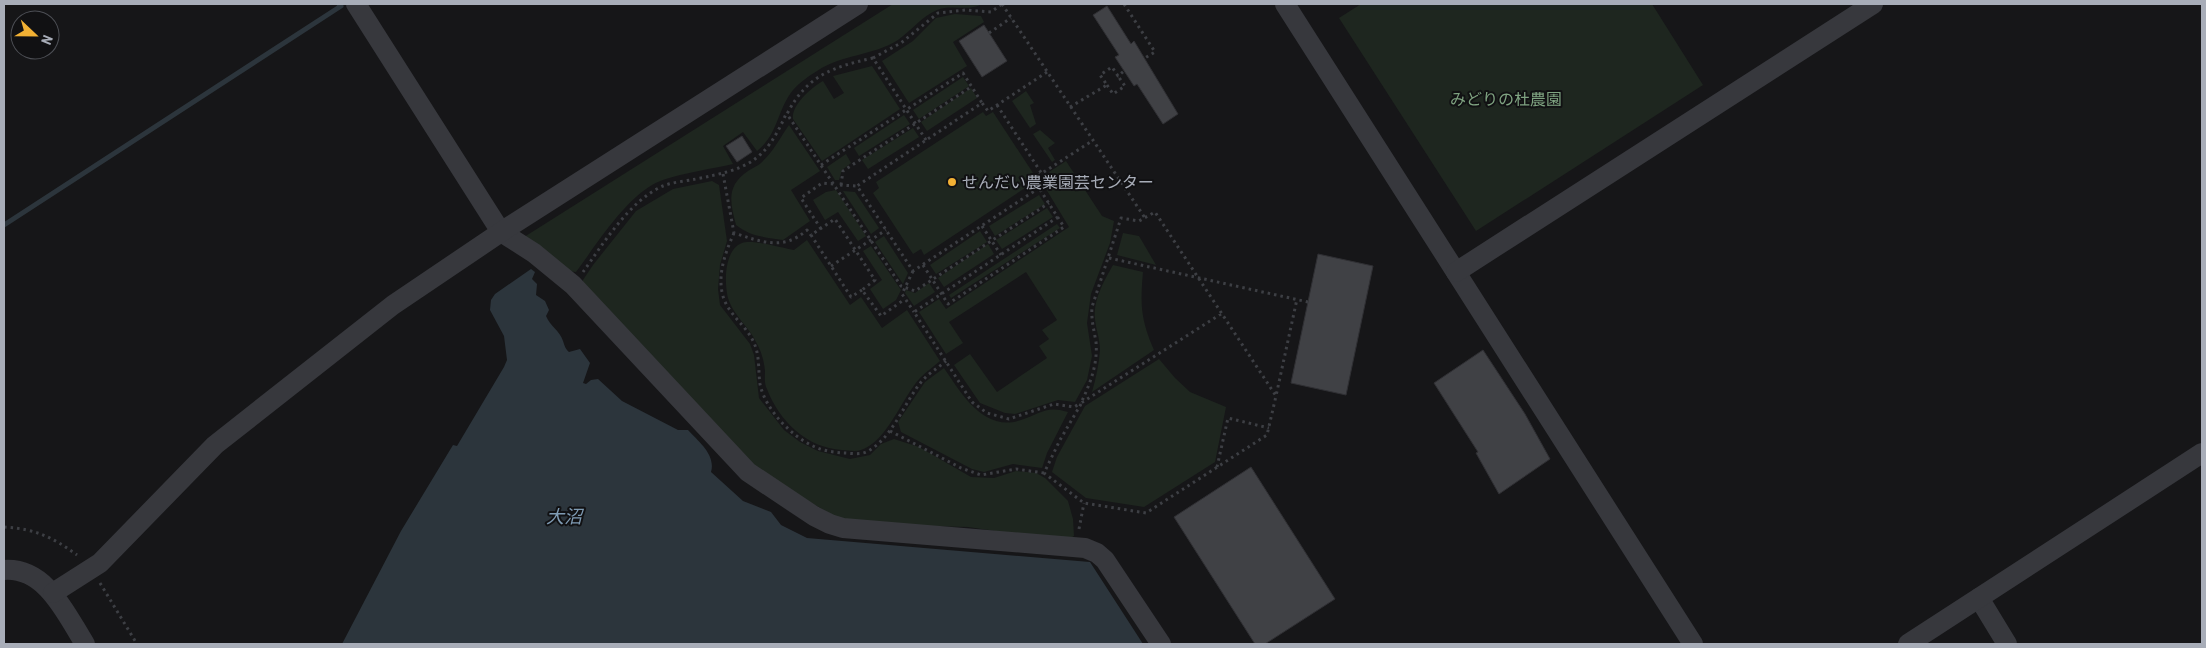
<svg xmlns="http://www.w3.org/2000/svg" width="2206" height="648" viewBox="0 0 2206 648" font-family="'Roboto Condensed','Noto Sans JP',sans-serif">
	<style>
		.green { fill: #1e261f }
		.water { fill: #2c353c }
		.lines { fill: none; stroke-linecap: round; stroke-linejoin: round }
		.stream { stroke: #2c353c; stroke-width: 5 }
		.building { fill: #404145; stroke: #303034 }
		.path { stroke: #3d3f44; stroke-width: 3; stroke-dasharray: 2.5 4; stroke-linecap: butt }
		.minor { stroke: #37383d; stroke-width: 20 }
		.poi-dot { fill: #f2b134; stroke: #111113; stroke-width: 2 }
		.labels { text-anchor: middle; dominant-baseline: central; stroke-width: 4; stroke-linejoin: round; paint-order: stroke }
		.park-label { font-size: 16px; fill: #7fa381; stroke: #111113 }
		.poi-label { font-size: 16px; fill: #a8adb8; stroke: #111113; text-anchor: start }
		.water-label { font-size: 18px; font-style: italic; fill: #7f9bb3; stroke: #111113 }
	</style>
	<rect width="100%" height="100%" fill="#161618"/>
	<!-- green -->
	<g class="green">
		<path d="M 893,4 L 982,4 C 969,12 951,4 937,10 C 922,16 911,31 898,40 C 873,56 842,54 817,71 C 809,76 799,83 793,90 C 777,110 778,135 757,151 L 743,132 L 723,146 L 733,164 C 712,169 668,175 652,185 C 622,203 597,244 576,272 L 568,271 L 521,239 Z"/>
		<path d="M 1361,4 L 1652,4 L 1703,85 L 1476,231 L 1339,18 Z"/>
		<path d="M 955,14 L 981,16 L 984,22 L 953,42 L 967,66 L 909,103 L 882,61 L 913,41 L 936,18 Z"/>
		<path d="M 872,66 L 900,109 L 822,161 L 793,119 C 791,105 812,87 823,81 L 834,99 L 844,93 L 833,76 Z"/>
		<path d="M 963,77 L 969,86 L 919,119 L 913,110 Z"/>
		<path d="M 971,88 L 977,98 L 927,131 L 921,122 Z"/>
		<path d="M 1026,91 L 1034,103 L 1030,105 L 1036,124 L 1030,128 L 1012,101 Z"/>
		<path d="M 983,112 L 986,116 L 993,112 L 1033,173 L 1027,177 L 1031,184 L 924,255 L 921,249 L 913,254 L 873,193 L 879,188 L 876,182 Z"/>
		<path d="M 904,115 L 910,124 L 859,156 L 854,148 Z"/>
		<path d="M 789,125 L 820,171 L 791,190 L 810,221 L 783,240 C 765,237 751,237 736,225 C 730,202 726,186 748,171 C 752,168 758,166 761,163 C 773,152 780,138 789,125 Z"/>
		<path d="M 913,128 L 919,137 L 868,169 L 862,160 Z"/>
		<path d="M 1040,130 L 1055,143 L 1048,148 L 1055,160 L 1052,162 L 1033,134 Z"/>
		<path d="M 846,154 L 851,163 L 842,170 L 839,180 L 835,180 L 827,167 Z"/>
		<path d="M 1066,161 L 1102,216 L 1114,221 L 1110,243 L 1091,294 L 1087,323 L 1092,356 L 1087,380 L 1075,402 L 1058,400 L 1015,414 L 1005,413 L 980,403 L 954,365 L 970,354 L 997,392 L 1047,358 L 1039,346 L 1049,339 L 1042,330 L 1057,320 L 1026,272 L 949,322 L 963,343 L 946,354 L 919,312 L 939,299 L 946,309 L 1069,227 L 1046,189 L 1056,183 L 1049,172 Z"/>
		<path d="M 712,181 L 719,185 L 727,241 L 720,265 L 718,289 L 720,305 L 750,344 L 754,355 L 759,398 L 784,430 L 800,442 L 818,451 L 850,459 L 870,455 L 881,444 L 894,439 L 919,447 L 971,477 L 994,478 L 1016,471 L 1036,473 L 1045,478 L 1068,501 L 1073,519 L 1074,536 L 1066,541 L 968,527 L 887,525 L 841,520 L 751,468 L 583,287 L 583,280 L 593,265 L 636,211 L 673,189 Z"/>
		<path d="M 836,190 L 866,236 L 858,241 L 838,212 L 825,220 L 813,200 L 826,192 Z"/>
		<path d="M 843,191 L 855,192 L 879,228 L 871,234 Z"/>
		<path d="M 1039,195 L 1045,204 L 995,236 L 989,226 Z"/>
		<path d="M 1047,208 L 1053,217 L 1002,249 L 996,240 Z"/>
		<path d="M 1057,224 L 1060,228 L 951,298 L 949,295 Z"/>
		<path d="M 980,231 L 987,242 L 936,274 L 930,265 Z"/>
		<path d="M 1123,233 L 1139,236 L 1156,265 L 1117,255 Z"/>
		<path d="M 884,236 L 908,273 L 903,284 L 875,242 Z"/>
		<path d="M 807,240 L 850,305 L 861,297 L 882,328 L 907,310 L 940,361 C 934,366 926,372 920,378 C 903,396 887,442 861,450 C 855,452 847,450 842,450 C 807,448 779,421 767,389 C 764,384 765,377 765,371 C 764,361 761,350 756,342 C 749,327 735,317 729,301 C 724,287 723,250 742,243 C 752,239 782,248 794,250 Z"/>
		<path d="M 988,244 L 994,254 L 944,287 L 938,278 Z"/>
		<path d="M 871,246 L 901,290 L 896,300 L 883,309 L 870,289 L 882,280 L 863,251 Z"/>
		<path d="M 1113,265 L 1143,272 C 1140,305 1141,320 1154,350 L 1092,392 C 1096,378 1099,364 1100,350 C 1100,339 1096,330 1095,319 C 1093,300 1104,281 1113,265 Z"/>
		<path d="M 929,283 L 935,292 L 914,306 L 905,293 L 906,290 L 915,293 Z"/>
		<path d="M 1159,359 L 1175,378 L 1190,392 L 1226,407 L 1215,462 L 1144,507 L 1086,498 L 1052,472 L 1057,457 L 1085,406 Z"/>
		<path d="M 944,368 C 961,393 984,433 1021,420 C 1040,414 1046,405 1068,412 L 1047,453 L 1042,468 L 1013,464 L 984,472 L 972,469 L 901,432 L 898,422 L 925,382 Z"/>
	</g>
	<!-- water -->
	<path class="water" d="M 531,269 L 535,272 L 532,279 L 537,284 L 536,295 L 545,301 L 549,310 L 546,316 C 550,326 560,331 563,341 C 565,347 565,348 569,352 L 580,349 L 590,363 L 583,383 L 586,384 L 591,380 L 598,379 L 622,401 L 678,430 L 688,430 C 699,442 716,455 711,472 L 743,501 L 771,512 L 781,525 L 807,538 L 1090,562 L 1143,644 L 342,644 L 401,531 L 453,445 L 457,446 L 504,367 L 507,360 L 504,336 L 490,310 L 491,300 L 495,294 Z"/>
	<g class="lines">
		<!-- stream -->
		<path class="stream" d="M 4,225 L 341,6 L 339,4"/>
	</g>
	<!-- building -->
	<g class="building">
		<path d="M 1107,6 L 1131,44 L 1134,41 L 1178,114 L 1163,124 L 1137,84 L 1134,86 L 1115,57 L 1119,55 L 1093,15 Z"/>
		<path d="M 984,25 L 1007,61 L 982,77 L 959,41 Z"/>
		<path d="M 742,136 L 752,152 L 737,162 L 726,146 Z"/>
		<path d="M 1318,254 L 1373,266 L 1346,395 L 1291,383 Z"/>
		<path d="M 1483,350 L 1525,414 L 1550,459 L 1499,494 L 1476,453 L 1478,452 L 1434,383 Z"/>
		<path d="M 1251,467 L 1335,599 L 1265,644 L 1255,644 L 1174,517 Z"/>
	</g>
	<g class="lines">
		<!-- path -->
		<g class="path">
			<path d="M 1002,4 L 1145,218"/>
			<path d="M 1124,4 L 1155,52 L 1145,58"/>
			<path d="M 989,33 L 1011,18"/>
			<path d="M 873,58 L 901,43 L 938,13 L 966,10 L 991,12 L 1002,4"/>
			<path d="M 1047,72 L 988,111 L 982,103 L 857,186 L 913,271 L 1039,188 L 1033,179 L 1092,141"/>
			<path d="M 1107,85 L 1113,94 L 1125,86 L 1118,76"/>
			<path d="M 997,105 L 1042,174"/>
			<path d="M 1070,107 L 1107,85 L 1100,75 L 1112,67 L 1118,76 L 1124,71"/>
			<path d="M 926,140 L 873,58 C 833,67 807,75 787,114 L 901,286 L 915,291 L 1049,203"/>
			<path d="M 821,165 L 963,73 L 982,103"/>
			<path d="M 723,174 L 734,233 C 762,242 783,251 807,230 L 811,235"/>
			<path d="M 840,185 L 857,186"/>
			<path d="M 841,185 L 843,171 L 971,87"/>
			<path d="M 1058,217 L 914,312 L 972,402 L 987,413 L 1009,419 L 1054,404 L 1074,407 L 1081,403"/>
			<path d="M 982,226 L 1001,255"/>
			<path d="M 821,229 L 801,198 L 822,183 L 834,184"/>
			<path d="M 734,233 C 726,251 718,272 722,292 C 726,314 746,324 754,343 C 760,356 758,371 760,384 C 765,409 791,436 813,446 C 823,451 833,452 843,453 C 850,453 859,455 866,452 C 893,439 904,402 922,381 C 929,373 938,368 946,361"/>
			<path d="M 1109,258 L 1308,302"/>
			<path d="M 923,265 L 948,304 L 1064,227 L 1039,188"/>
			<path d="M 831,266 L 886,230"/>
			<path d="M 913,271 L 902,294 L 914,312"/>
			<path d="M 583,272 C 603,244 630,200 663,186 C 673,182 686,181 696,179 C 746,169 765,163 786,114"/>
			<path d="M 862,290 L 851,297 L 811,235 L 835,219 L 875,280 L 862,290 L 881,316 L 905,299"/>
			<path d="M 1221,314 L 1081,403 C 1090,384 1098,364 1096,342 C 1094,330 1091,320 1092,307 L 1121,218 L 1139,221 L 1155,212 L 1276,396 L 1297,299"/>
			<path d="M 1081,404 L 1060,440 L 1044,473 L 1084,503 L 1146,513 L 1267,435 L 1276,396"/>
			<path d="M 890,431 L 961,468 L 981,475 L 1016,469 L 1044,473"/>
			<path d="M 1217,467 L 1228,418 L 1269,428"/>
			<path d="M 4,527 C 36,529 52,537 77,555"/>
			<path d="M 1079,529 L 1084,503"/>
			<path d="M 100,583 L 137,644"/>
		</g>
		<!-- minor -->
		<g class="minor">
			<path d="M 356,4 L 501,232 L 534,253 L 573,285 L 748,472 L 814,516 L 830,524 L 843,528 L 1085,548 L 1097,553 L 1105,560 L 1161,644"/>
			<path d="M 1285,4 L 1693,644"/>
			<path d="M 1456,272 L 1873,4"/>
			<path d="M 4,570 C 46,567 66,614 85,644"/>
			<path d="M 53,593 L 100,563 L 215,445 L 393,305 L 507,228 L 858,4"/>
			<path d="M 1979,598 L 2007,644"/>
			<path d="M 1908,644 L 2202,453"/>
		</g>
	</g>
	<!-- markers -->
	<circle class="poi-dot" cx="952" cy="182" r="5"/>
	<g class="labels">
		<!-- park labels -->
		<g class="park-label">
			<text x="1506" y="99">みどりの杜農園</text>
		</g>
		<!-- poi labels -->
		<g class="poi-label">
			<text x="962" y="182">せんだい農業園芸センター</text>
		</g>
		<!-- water labels -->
		<g class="water-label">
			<text x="564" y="516">大沼</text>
		</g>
	</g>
	<!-- border -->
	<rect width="2206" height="648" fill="none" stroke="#a8adb8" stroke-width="10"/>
	<!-- north arrow -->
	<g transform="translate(35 35) rotate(112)"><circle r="24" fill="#111113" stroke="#4d4f55"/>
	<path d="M0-4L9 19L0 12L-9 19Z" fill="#f2b134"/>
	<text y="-8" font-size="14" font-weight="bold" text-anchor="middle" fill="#a8adb8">N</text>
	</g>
</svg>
